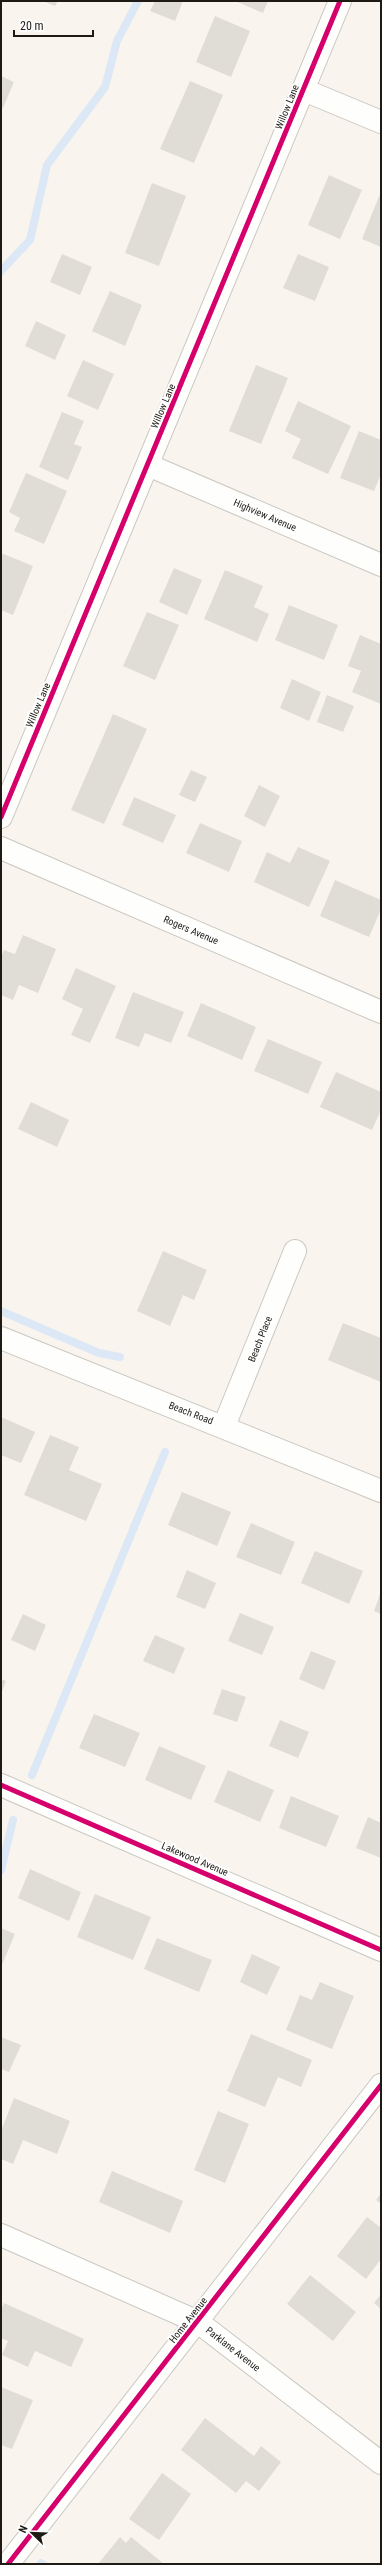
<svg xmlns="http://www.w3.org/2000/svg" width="382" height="2565" viewBox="0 0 382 2565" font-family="'Roboto Condensed',sans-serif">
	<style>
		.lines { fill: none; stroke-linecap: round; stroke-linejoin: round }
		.stream { stroke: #dce8f6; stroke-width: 8 }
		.building { fill: #e0ddd7 }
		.street-casing { stroke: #cbc7c1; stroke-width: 24 }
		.street { stroke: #fefefc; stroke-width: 22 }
		.cycleway-casing { stroke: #fff; stroke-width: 8 }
		.cycleway { stroke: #d6006c; stroke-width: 5 }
		.labels { text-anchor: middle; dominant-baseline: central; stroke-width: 4; stroke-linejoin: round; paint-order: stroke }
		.street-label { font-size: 10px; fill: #1e1b15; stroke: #fff }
	</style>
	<rect width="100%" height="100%" fill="#f9f5ee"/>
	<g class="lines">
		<!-- stream -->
		<g class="stream">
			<path d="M 1,271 L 30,240 L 47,165 L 105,87 L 117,41 L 138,1"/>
			<path d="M 1,1311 L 99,1353 L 120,1357"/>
			<path d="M 32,1775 L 165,1452"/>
			<path d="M 1,1870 L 13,1820"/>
			<path d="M 41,2563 L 43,2564"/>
		</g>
	</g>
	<!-- building -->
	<g class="building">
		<path d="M 43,1 L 58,1 L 55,6 Z"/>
		<path d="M 155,1 L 183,1 L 175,21 L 150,11 Z"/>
		<path d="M 235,1 L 268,1 L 263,13 Z"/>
		<path d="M 215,16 L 250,31 L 231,77 L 196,62 Z"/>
		<path d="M 1,76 L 14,82 L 3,108 L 1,107 Z"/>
		<path d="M 190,81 L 223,95 L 194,163 L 160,149 Z"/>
		<path d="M 329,175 L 362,190 L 340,239 L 308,225 Z"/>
		<path d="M 152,183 L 186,196 L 159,266 L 125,253 Z"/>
		<path d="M 379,196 L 381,197 L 381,247 L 362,239 Z"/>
		<path d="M 62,254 L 92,267 L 80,295 L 50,282 Z"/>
		<path d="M 298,254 L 329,267 L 315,301 L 283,288 Z"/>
		<path d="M 110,291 L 142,305 L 125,346 L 92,331 Z"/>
		<path d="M 36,321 L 66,335 L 55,360 L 25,346 Z"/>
		<path d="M 83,360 L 114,374 L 98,410 L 67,396 Z"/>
		<path d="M 256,365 L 288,378 L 261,444 L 229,431 Z"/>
		<path d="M 298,401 L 351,426 L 328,474 L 292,458 L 301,439 L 285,431 Z"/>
		<path d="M 62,412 L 84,421 L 74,444 L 82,447 L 68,480 L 39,467 Z"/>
		<path d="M 359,431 L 381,440 L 381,474 L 374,491 L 340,478 Z"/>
		<path d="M 26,473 L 67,491 L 44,544 L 14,531 L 20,518 L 9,512 Z"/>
		<path d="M 1,553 L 33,566 L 13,615 L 1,610 Z"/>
		<path d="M 174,568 L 202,580 L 187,615 L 159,602 Z"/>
		<path d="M 225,570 L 263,586 L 254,607 L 269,614 L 257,642 L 204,619 Z"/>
		<path d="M 289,605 L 338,625 L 324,660 L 275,640 Z"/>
		<path d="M 147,612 L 179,625 L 155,680 L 123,666 Z"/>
		<path d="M 360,635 L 381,644 L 381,704 L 352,692 L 361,671 L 348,666 Z"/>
		<path d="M 292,679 L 321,692 L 309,721 L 280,708 Z"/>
		<path d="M 327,695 L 354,706 L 343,732 L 317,722 Z"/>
		<path d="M 113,714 L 147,729 L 104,824 L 71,810 Z"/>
		<path d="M 191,770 L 207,777 L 195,802 L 179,795 Z"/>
		<path d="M 259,785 L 280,796 L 265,827 L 244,816 Z"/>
		<path d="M 134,797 L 176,815 L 163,843 L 122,825 Z"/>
		<path d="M 200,823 L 242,841 L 229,872 L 186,853 Z"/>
		<path d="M 298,847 L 330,861 L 309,907 L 254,882 L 267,852 L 290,863 Z"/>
		<path d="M 335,880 L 381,900 L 381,909 L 369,937 L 320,916 Z"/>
		<path d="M 23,935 L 56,949 L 38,993 L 19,985 L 13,1000 L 1,995 L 1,957 L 4,950 L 15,954 Z"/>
		<path d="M 76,968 L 116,986 L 90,1043 L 71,1035 L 83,1009 L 62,999 Z"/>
		<path d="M 133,992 L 184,1012 L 171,1043 L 145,1033 L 139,1047 L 115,1038 Z"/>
		<path d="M 201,1003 L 256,1027 L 242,1060 L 187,1036 Z"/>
		<path d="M 268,1039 L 322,1062 L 308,1094 L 254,1071 Z"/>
		<path d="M 336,1072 L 381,1092 L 381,1110 L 372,1130 L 320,1107 Z"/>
		<path d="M 31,1102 L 69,1120 L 57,1147 L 18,1129 Z"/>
		<path d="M 163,1251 L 207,1270 L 194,1300 L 183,1295 L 170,1326 L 137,1311 Z"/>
		<path d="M 343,1323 L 381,1338 L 381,1382 L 328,1360 Z"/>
		<path d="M 1,1417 L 35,1432 L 21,1463 L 1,1455 Z"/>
		<path d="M 50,1435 L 79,1447 L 69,1470 L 102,1484 L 86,1521 L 24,1495 Z"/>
		<path d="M 182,1492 L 231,1512 L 217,1546 L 168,1525 Z"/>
		<path d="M 251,1523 L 295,1542 L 281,1575 L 236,1557 Z"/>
		<path d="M 315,1551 L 363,1571 L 349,1604 L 301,1583 Z"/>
		<path d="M 187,1570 L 216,1583 L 205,1609 L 176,1597 Z"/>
		<path d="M 381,1591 L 381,1614 L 374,1611 Z"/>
		<path d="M 240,1613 L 274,1627 L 262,1655 L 228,1641 Z"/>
		<path d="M 23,1614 L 46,1625 L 35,1651 L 11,1640 Z"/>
		<path d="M 155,1635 L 185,1648 L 174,1674 L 143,1661 Z"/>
		<path d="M 311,1651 L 336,1661 L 324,1690 L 299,1679 Z"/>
		<path d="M 1,1679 L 6,1681 L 1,1694 Z"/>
		<path d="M 222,1689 L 246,1697 L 237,1722 L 213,1714 Z"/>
		<path d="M 94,1714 L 140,1733 L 125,1767 L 79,1748 Z"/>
		<path d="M 280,1720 L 309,1732 L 298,1758 L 269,1746 Z"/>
		<path d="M 159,1746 L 206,1766 L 191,1800 L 145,1780 Z"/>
		<path d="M 228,1770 L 274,1790 L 260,1822 L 214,1802 Z"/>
		<path d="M 291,1796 L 339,1816 L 326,1847 L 279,1828 Z"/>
		<path d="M 368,1817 L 381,1823 L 381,1858 L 356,1848 Z"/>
		<path d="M 30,1869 L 81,1892 L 69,1921 L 18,1898 Z"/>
		<path d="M 95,1894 L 151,1917 L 133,1960 L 77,1937 Z"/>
		<path d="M 1,1928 L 15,1934 L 1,1967 Z"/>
		<path d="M 157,1938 L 212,1960 L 199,1992 L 144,1969 Z"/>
		<path d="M 252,1954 L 280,1967 L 267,1995 L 240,1982 Z"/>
		<path d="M 320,1982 L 354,1996 L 332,2049 L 286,2030 L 300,1995 L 312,2000 Z"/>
		<path d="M 251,2034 L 312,2060 L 301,2087 L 278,2077 L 265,2107 L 227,2091 Z"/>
		<path d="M 1,2037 L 21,2045 L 9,2072 L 1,2069 Z"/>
		<path d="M 14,2098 L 70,2121 L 57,2154 L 23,2140 L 13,2164 L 1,2159 L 1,2131 Z"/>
		<path d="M 218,2111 L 249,2124 L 225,2183 L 194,2170 Z"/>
		<path d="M 112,2171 L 183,2201 L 170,2233 L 99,2202 Z"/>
		<path d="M 381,2193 L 381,2204 L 376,2200 Z"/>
		<path d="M 367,2217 L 381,2228 L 381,2259 L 366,2279 L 337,2256 Z"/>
		<path d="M 310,2275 L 356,2312 L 333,2341 L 287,2304 Z"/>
		<path d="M 381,2294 L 381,2309 L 374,2303 Z"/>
		<path d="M 4,2303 L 84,2339 L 71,2367 L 35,2351 L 28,2367 L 2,2355 L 8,2341 L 1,2338 L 1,2310 Z"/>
		<path d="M 1,2387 L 33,2400 L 12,2449 L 1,2445 Z"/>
		<path d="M 205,2418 L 254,2456 L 261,2446 L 281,2462 L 259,2491 L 246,2481 L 236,2493 L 181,2450 Z"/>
		<path d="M 162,2473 L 191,2494 L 159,2540 L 129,2519 Z"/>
		<path d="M 120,2537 L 126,2543 L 131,2537 L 164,2564 L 98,2564 Z"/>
	</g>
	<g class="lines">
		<defs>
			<g id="street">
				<path d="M 304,90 L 381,122"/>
				<path d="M 148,465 L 381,565"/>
				<path d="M 1,817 L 340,1"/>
				<path d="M 1,848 L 381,1012"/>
				<path d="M 1,1338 L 381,1491"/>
				<path d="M 224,1426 L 295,1251"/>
				<path d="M 1,1785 L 381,1950"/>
				<path d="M 1,2235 L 198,2322 L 381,2463"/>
				<path d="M 8,2564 L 381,2085"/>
			</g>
		</defs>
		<!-- street casing -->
		<use href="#street" class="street-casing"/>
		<!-- street -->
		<use href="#street" class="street"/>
		<defs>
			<g id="cycleway">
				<path d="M 1,817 L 340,1"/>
				<path d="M 1,1785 L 381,1950"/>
				<path d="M 8,2564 L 381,2085"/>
			</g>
		</defs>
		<!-- cycleway casing -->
		<use href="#cycleway" class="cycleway-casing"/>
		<!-- cycleway -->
		<use href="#cycleway" class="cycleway"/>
	</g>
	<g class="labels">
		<!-- street labels -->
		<g class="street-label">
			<text transform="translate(287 107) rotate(-68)">Willow Lane</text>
			<text transform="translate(163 406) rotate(-67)">Willow Lane</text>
			<text transform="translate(265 515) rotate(23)">Highview Avenue</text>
			<text transform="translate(38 705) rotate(-67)">Willow Lane</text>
			<text transform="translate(191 930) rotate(23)">Rogers Avenue</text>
			<text transform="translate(260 1339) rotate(-68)">Beach Place</text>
			<text transform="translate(191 1413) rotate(21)">Beach Road</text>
			<text transform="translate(195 1859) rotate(23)">Lakewood Avenue</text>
			<text transform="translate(188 2320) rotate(-52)">Home Avenue</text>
			<text transform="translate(233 2349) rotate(38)">Parklane Avenue</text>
		</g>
	</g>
	<!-- border -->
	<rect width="382" height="2565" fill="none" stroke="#1e1b15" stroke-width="4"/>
	<!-- north arrow -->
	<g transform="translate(32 2533) rotate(293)" stroke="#ffffff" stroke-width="3" paint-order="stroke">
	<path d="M0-3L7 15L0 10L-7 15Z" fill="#1e1b15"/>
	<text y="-6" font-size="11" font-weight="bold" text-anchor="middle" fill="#1e1b15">N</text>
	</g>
	<!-- scale -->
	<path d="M14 30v6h79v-6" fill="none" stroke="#1e1b15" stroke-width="2"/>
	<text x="20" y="30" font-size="12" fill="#1e1b15" stroke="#ffffff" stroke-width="3" paint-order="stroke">20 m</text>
</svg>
